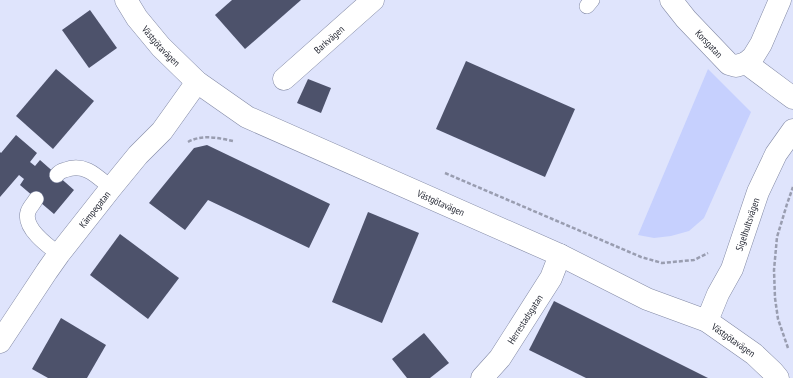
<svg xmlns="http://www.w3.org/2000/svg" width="793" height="378" viewBox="0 0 793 378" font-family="'PT Sans Narrow',sans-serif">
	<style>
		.green { fill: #c6d0fe }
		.building { fill: #4d526b }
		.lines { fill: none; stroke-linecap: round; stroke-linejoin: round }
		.service-casing { stroke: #838aa5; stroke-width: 16 }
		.minor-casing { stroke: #838aa5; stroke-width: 23 }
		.tertiary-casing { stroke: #838aa5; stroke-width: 23 }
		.path { stroke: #999db0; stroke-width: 2.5; stroke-dasharray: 4 2; stroke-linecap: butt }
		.service { stroke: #fff; stroke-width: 15 }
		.minor { stroke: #fff; stroke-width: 22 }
		.tertiary { stroke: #fff; stroke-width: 22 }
		.labels { text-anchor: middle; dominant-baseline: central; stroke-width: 4; stroke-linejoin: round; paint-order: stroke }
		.street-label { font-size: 10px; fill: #292c37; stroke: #dfe4fc }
	</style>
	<rect width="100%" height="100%" fill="#dfe4fc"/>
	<!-- green -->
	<path class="green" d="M 708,69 L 751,112 L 704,218 L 689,231 L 671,236 L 654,238 L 638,235 Z"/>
	<!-- building -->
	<g class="building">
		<path d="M 232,0 L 301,0 L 245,49 L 215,15 Z"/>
		<path d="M 90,10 L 117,48 L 89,68 L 62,30 Z"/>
		<path d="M 466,61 L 575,109 L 545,177 L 436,129 Z"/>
		<path d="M 56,69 L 94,101 L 53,149 L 16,116 Z"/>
		<path d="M 308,79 L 331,88 L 321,113 L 297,103 Z"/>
		<path d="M 16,135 L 37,153 L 30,162 L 35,166 L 40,160 L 74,190 L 54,214 L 20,185 L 24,179 L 19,175 L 0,197 L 0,152 L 1,153 Z"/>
		<path d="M 207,145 L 330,204 L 309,248 L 208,200 L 185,230 L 149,203 L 194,148 Z"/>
		<path d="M 368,212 L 419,233 L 382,323 L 332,302 Z"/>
		<path d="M 120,234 L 179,278 L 148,319 L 90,275 Z"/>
		<path d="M 554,301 L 708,378 L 586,378 L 529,350 Z"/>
		<path d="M 61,318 L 106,345 L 87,378 L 48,378 L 32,369 Z"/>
		<path d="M 424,333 L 449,363 L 430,378 L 407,378 L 392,359 Z"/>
	</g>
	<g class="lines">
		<defs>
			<g id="service">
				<path d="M 587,6 L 592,0"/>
				<path d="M 57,175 C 59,172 61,171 65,170 C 84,162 97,176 111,188"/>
				<path d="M 36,199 C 34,203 29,208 28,212 C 23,228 48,246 59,254"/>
			</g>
			<g id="minor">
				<path id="s1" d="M 671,0 L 686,19 L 729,64 L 736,66 L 746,63 L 793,98"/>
				<path d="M 746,63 L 753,57 L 761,44 L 780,0"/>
				<path id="s2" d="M 284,79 L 373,0"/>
				<path id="s3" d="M 0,342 L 47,271 L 59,254 L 111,188 L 138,155 L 162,131 L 197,82"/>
				<path id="s4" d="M 482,378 L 500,358 L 551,278 L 560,255"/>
			</g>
			<g id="tertiary">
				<path id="s5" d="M 126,0 L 137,18 L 161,47 L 197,82 L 247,117 L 560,255 L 647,299 L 707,321 L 754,354 L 773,372 L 778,378"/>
				<path id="s6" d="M 707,321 L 718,294 L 732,269 L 758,192 L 776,154 L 793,130"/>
			</g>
		</defs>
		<!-- service casing -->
		<use href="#service" class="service-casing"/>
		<!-- minor casing -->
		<use href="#minor" class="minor-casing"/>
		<!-- tertiary casing -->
		<use href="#tertiary" class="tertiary-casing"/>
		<!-- path -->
		<g class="path">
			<path d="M 188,142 C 202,134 219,138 233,141"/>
			<path d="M 445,173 L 641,257 L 662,263 L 694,260 L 708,253"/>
			<path d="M 788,348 L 778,319 L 775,298 L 774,270 L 777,237 L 787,204 L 793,187"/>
		</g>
		<!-- service -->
		<use href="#service" class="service"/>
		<!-- minor -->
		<use href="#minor" class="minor"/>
		<!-- tertiary -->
		<use href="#tertiary" class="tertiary"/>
	</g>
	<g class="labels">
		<!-- street labels -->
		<g class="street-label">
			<text stroke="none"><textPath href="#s2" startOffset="60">Barkvägen</textPath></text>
			<text stroke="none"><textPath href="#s1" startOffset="58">Korsgatan</textPath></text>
			<text stroke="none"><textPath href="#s5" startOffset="58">Västgötavägen</textPath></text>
			<text stroke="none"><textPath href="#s5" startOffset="382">Västgötavägen</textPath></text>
			<text stroke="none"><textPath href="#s3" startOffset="163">Kämpegatan</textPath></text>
			<text stroke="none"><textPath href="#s6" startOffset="105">Sigelhultsvägen</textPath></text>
			<text stroke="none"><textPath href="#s4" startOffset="73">Herrestadsgatan</textPath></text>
			<text stroke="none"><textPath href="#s5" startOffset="706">Västgötavägen</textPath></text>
		</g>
	</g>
</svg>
